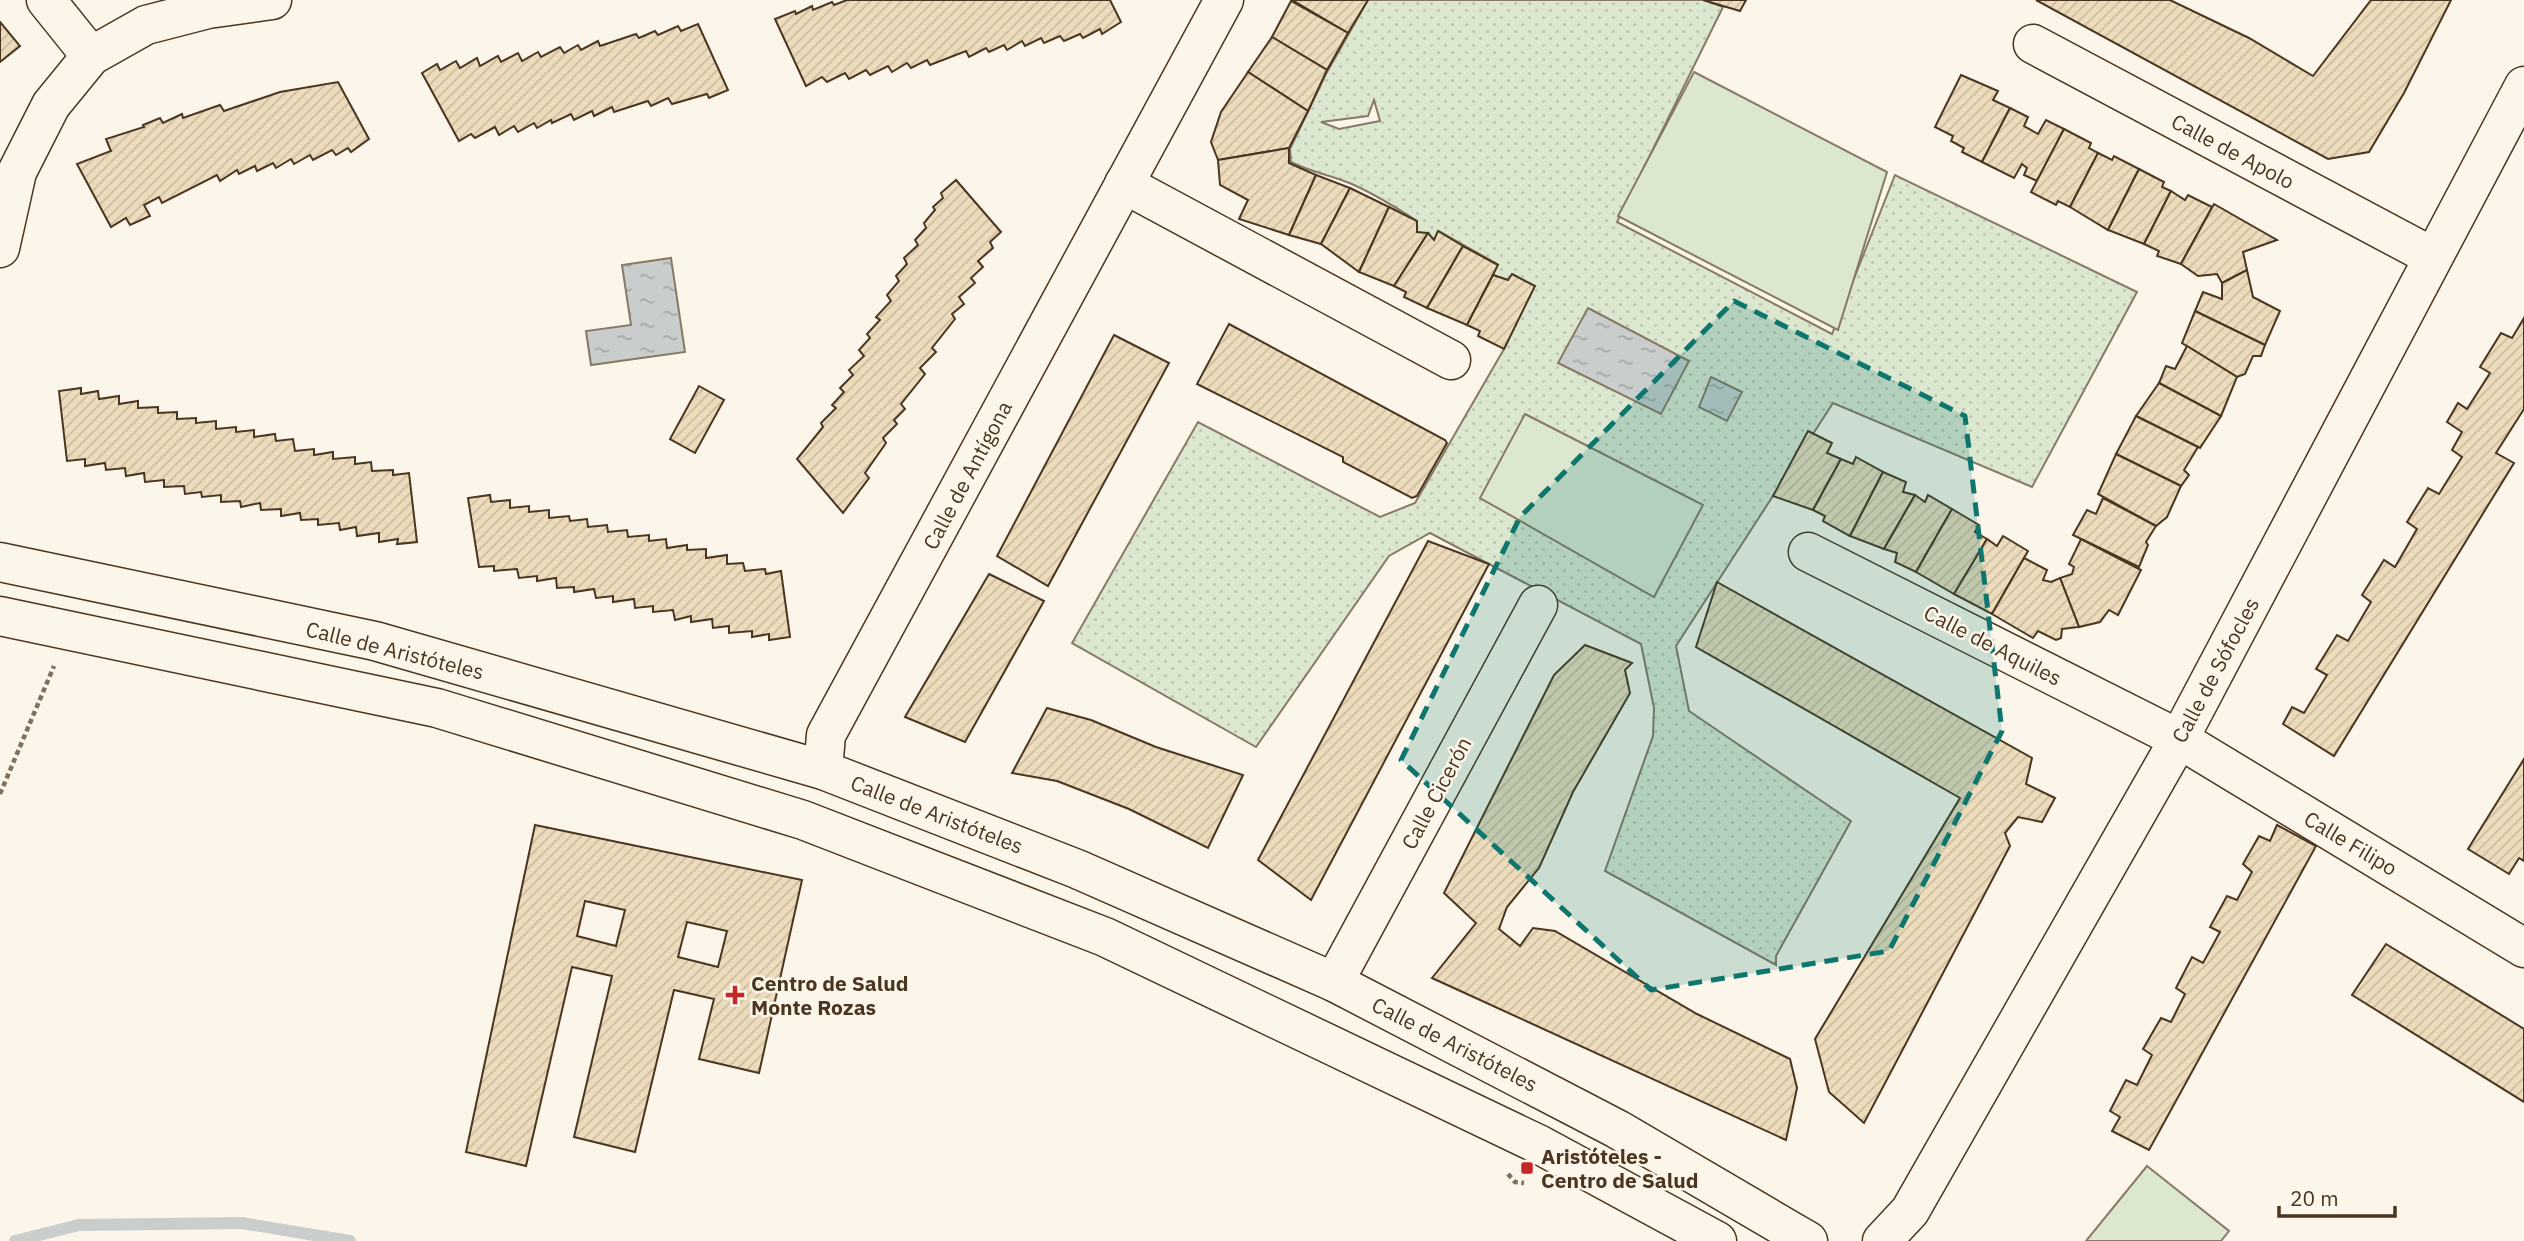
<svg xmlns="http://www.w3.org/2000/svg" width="2524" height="1241" viewBox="0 0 2524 1241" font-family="'IBM Plex Sans',sans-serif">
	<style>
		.grass { fill: url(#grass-dots); stroke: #887966; stroke-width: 2; fill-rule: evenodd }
		.pitch { fill: #dce7d0; stroke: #887966; stroke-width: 2 }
		.water { fill: url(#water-ripples); stroke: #887966; stroke-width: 2 }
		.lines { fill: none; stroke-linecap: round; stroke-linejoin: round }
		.stream { stroke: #c9cecd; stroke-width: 12 }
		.building { fill: url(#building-hatch); stroke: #4a3520; stroke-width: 2; fill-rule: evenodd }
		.minor-casing { stroke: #4a3520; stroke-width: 41 }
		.major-casing { stroke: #4a3520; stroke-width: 41 }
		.path { stroke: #7f6f5c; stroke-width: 4.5; stroke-dasharray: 5 3.5; stroke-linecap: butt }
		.minor { stroke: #fbf6e9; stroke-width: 38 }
		.major { stroke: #fbf6e9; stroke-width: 38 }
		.marked { fill: #0f766e; fill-opacity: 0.2; stroke: #0f766e; stroke-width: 5; stroke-dasharray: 14 9; stroke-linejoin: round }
		.poi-dot { fill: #c62828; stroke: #fbf6e9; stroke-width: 2.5 }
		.labels { text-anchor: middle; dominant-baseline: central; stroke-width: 5; stroke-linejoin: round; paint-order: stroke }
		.street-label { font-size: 21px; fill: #4a3520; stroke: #fbf6e9 }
		.poi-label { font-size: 21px; font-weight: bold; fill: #4a3520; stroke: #fbf6e9; text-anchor: start }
	</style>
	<defs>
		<pattern id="grass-dots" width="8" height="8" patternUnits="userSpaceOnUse" patternTransform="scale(1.75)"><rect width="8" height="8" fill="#dce7d0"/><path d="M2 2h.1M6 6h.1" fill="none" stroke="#bec7b2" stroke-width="1.8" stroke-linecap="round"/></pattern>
		<pattern id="water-ripples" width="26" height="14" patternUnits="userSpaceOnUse" patternTransform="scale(1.75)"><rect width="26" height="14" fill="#c9cecd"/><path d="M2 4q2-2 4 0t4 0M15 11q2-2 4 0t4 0" fill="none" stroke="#a5a8a6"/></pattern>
		<pattern id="building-hatch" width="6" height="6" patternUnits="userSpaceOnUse" patternTransform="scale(1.75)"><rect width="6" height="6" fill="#ecdcbc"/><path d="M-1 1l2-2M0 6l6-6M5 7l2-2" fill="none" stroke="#ccbda1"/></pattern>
	</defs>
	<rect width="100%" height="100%" fill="#fbf6e9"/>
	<!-- grass -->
	<path class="grass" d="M 1368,0 L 1704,0 L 1723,7 L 1617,222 L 1832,334 L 1895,175 L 2137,292 L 2032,487 L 1833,403 L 1676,646 L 1689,711 L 1851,821 L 1776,956 L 1776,965 L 1605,871 L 1653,736 L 1654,708 L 1641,644 L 1430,533 L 1389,556 L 1256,747 L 1072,643 L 1198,422 L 1380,517 L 1415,503 L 1504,349 L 1534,286 L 1513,275 L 1508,280 L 1493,275 L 1497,264 L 1439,231 L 1434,240 L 1417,232 L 1417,221 C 1397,208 1376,195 1354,185 C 1333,175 1312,173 1291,162 L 1290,149 L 1326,74 ZM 1374,100 L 1380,121 L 1339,129 L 1321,122 L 1368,116 Z"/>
	<!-- pitch -->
	<g class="pitch">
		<path d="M 1694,72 L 1887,172 L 1838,330 L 1618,216 Z"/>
		<path d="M 1525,414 L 1703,505 L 1654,597 L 1480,498 Z"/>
		<path d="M 2147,1166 L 2229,1231 L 2221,1241 L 2086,1241 Z"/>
	</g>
	<!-- water -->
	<g class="water">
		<path d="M 671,258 L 685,352 L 591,365 L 586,331 L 631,325 L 622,265 Z"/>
		<path d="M 1588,308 L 1689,361 L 1661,414 L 1558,363 Z"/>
		<path d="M 1711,377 L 1742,392 L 1727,421 L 1699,407 Z"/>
	</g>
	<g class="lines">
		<!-- stream -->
		<path class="stream" d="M 15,1241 L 79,1225 L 242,1223 L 350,1241"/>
	</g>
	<!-- building -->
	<g class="building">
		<path d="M 847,0 L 1110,0 L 1121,22 L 1102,34 L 1100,29 L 1083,38 L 1080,34 L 1064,41 L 1060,36 L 1044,43 L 1041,38 L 1025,46 L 1022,41 L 1007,50 L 1004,45 L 989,52 L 986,48 L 969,57 L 966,51 L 930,65 L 927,60 L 911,68 L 907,63 L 892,72 L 888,66 L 870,75 L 866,70 L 849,79 L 845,73 L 827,82 L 822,77 L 806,86 L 775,19 L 795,11 L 796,14 L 812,6 L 813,10 L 832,2 L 834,5 Z"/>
		<path d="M 1292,0 L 1368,0 L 1348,33 Z"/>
		<path d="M 1703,0 L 1746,0 L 1740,11 Z"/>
		<path d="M 2036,0 L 2170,0 L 2249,38 L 2313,76 L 2371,0 L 2451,0 L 2404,93 L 2369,152 L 2328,159 Z"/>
		<path d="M 1291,1 L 1348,33 L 1327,70 L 1272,37 Z"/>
		<path d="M 0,22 L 20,46 L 0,62 Z"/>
		<path d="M 698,24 L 728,90 L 709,98 L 707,94 L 672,104 L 668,98 L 651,106 L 648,101 L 614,112 L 612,107 L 594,116 L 592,111 L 574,120 L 571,114 L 552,123 L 551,120 L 537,128 L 534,123 L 518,132 L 514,126 L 499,135 L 495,127 L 475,138 L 471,134 L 459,141 L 422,73 L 437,64 L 440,70 L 456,61 L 460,68 L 477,58 L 480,66 L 498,56 L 501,62 L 518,53 L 522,61 L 538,52 L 541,57 L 560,47 L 564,53 L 578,45 L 581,50 L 598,41 L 600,46 L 636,34 L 639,38 L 655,31 L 658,35 L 678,26 L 681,31 Z"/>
		<path d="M 1272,37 L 1327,70 L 1308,111 L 1248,72 Z"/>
		<path d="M 1248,72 L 1308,111 L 1289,148 L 1218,160 L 1211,142 L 1221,112 Z"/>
		<path d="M 1961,75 L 1998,91 L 1993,100 L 2010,108 L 1982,162 L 1962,152 L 1964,148 L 1951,141 L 1953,136 L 1935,127 Z"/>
		<path d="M 338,82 L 369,139 L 351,152 L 348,148 L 336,155 L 332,150 L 313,160 L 310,155 L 294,164 L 291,159 L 276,168 L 273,163 L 257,171 L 255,166 L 239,174 L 237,170 L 220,181 L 217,175 L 162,203 L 159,197 L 144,205 L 150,216 L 130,225 L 126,218 L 111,227 L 77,164 L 111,151 L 106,139 L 144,127 L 143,125 L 160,118 L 163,123 L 182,114 L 183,118 L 220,105 L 224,111 L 280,92 Z"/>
		<path d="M 2010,108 L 2028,117 L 2024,126 L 2038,134 L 2046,120 L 2064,129 L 2037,181 L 2024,175 L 2027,168 L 2022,164 L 2014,178 L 1982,162 Z"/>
		<path d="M 2064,129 L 2091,143 L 2089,148 L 2098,153 L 2070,207 L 2058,201 L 2056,205 L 2031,192 Z"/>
		<path d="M 1289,148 L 1289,163 L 1316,175 L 1289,235 L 1239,219 L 1248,200 L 1220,185 L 1218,160 Z"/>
		<path d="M 2098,153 L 2112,160 L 2114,156 L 2139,169 L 2108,230 L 2070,207 Z"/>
		<path d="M 2139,169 L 2164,182 L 2162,187 L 2171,191 L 2144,244 L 2108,230 Z"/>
		<path d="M 1316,175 L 1350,188 L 1321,244 L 1289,235 Z"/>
		<path d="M 956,180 L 1001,232 L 990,242 L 993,248 L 978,261 L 983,267 L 971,278 L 975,283 L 959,297 L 964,304 L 952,314 L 955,319 L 932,348 L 936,352 L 920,368 L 925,374 L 901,404 L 905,409 L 894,420 L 897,424 L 883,438 L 886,443 L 865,473 L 869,478 L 843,513 L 797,459 L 823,427 L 821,423 L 836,408 L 832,405 L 844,392 L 840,388 L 853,375 L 849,370 L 864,356 L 859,350 L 870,338 L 867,334 L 880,320 L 876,317 L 891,301 L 887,295 L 899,281 L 896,276 L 907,264 L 904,258 L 918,245 L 915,240 L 926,228 L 924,223 L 935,210 L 933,207 L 943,198 L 941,193 Z"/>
		<path d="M 1350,188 L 1389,207 L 1359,272 L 1321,244 Z"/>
		<path d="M 2171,191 L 2185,200 L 2188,195 L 2212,207 L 2181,264 L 2157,256 L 2159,251 L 2144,244 Z"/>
		<path d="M 2214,204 L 2277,240 L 2243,252 L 2247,270 L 2222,283 L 2217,274 L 2198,276 L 2181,264 Z"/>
		<path d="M 1389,207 L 1417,221 L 1417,232 L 1428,233 L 1394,286 L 1359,272 Z"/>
		<path d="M 1438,231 L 1463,246 L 1427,308 L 1404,297 L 1406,292 L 1394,286 L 1428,233 L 1434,240 Z"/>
		<path d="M 1463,246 L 1498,265 L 1467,325 L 1427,308 Z"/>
		<path d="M 2247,270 L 2253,297 L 2280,311 L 2265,345 L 2195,311 L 2203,292 L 2222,299 L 2222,283 Z"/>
		<path d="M 1512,274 L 1535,286 L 1504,349 L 1478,336 L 1480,331 L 1467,325 L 1493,275 L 1508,280 Z"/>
		<path d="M 2195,311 L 2265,345 L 2261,356 L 2253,356 L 2245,374 L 2237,377 L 2182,343 Z"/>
		<path d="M 2524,318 L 2524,409 L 2496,453 L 2514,463 L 2334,756 L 2283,724 L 2292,707 L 2304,713 L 2327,675 L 2316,669 L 2337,635 L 2348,641 L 2371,602 L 2362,595 L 2384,560 L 2395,567 L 2417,529 L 2407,522 L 2428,488 L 2439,494 L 2462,457 L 2452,450 L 2462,432 L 2447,422 L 2458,403 L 2467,409 L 2490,373 L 2480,367 L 2501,333 L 2512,338 Z"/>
		<path d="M 1229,324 L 1445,440 L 1447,443 L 1417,496 L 1412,498 L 1343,462 L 1343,457 L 1197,384 Z"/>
		<path d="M 1114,335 L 1169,363 L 1048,586 L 997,556 Z"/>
		<path d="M 2187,346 L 2237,377 L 2221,416 L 2159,383 L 2166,366 L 2175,369 Z"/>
		<path d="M 2159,383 L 2221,416 L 2200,448 L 2136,416 Z"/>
		<path d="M 699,386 L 724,400 L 695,453 L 670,439 Z"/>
		<path d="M 81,388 L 81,394 L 98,391 L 99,399 L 119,396 L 119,404 L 138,401 L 138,408 L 158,407 L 158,413 L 177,412 L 177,419 L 196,418 L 196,423 L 216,421 L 216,429 L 236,427 L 236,432 L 254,430 L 254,437 L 275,434 L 276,441 L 293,439 L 295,451 L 314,449 L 314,455 L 333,452 L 333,459 L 355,457 L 355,464 L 371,462 L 372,471 L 393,470 L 393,475 L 409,473 L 417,542 L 397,544 L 398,539 L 379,542 L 379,533 L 357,536 L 356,527 L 340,530 L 339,523 L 318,525 L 318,519 L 301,520 L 300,513 L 281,516 L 281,509 L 261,510 L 260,503 L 241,507 L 240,501 L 221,502 L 221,495 L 202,497 L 201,492 L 185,494 L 184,486 L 164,487 L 164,480 L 145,482 L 144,473 L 126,476 L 125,468 L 106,470 L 105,463 L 85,466 L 85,459 L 67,461 L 59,391 Z"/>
		<path d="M 2136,416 L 2198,447 L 2184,470 L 2189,475 L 2181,486 L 2116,454 Z"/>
		<path d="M 1808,431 L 1832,443 L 1827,453 L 1841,459 L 1813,510 L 1773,496 Z"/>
		<path d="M 2116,454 L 2181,486 L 2167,517 L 2156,526 L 2098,494 Z"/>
		<path d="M 1856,457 L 1883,472 L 1850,536 L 1823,521 L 1825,516 L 1813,510 L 1841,459 L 1853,464 Z"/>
		<path d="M 1883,472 L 1906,482 L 1903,492 L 1915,495 L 1884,549 L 1850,536 Z"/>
		<path d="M 490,495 L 491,502 L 510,500 L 510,508 L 529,506 L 529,512 L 549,510 L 549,518 L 569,516 L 570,521 L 587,519 L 588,527 L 607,525 L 608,532 L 627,530 L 628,537 L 649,535 L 649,541 L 666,539 L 667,548 L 687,545 L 687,550 L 706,549 L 706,558 L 727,555 L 727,564 L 743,563 L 745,571 L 765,569 L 766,574 L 781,571 L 790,637 L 769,640 L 769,634 L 752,637 L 752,631 L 729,633 L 729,626 L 713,628 L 712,619 L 691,622 L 691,616 L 675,620 L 673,610 L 653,612 L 653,606 L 635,608 L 634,599 L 613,602 L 613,596 L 596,598 L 594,589 L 574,592 L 574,587 L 557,588 L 556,578 L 537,581 L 537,576 L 519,578 L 517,569 L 494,571 L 494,566 L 479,567 L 468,498 Z"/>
		<path d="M 1915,495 L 1925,502 L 1928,495 L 1952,509 L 1916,572 L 1895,562 L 1897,553 L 1884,549 Z"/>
		<path d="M 2103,498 L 2156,526 L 2146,542 L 2148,545 L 2139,567 L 2073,535 L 2087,510 L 2096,514 Z"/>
		<path d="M 1952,509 L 1979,525 L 1975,532 L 1987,539 L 1954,594 L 1916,572 Z"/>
		<path d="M 2003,536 L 2028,551 L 1992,614 L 1954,594 L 1987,539 L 1997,546 Z"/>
		<path d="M 2081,539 L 2141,570 L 2118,615 L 2109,610 L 2100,622 L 2079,627 L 2060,578 L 2072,574 L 2074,567 L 2069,564 Z"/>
		<path d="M 1428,541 L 1489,564 L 1311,900 L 1258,860 Z"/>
		<path d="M 2024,558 L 2047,570 L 2043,580 L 2051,582 L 2060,578 L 2079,627 L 2062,629 L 2061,638 L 2056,640 L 2038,631 L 2033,638 L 1992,614 Z"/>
		<path d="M 989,574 L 1044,601 L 965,742 L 905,717 Z"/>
		<path d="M 1717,582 L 2032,758 L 2026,784 L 2055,798 L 2042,822 L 2018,817 L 2005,833 L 2010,846 L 1864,1123 L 1829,1092 L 1815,1039 L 1960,798 L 1696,647 Z"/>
		<path d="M 1585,645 L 1632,663 L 1625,670 L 1630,693 L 1573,792 L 1539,868 L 1507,907 L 1499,929 L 1520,946 L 1533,928 L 1555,931 L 1697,1014 L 1790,1059 L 1797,1088 L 1786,1140 L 1432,978 L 1476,923 L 1444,893 L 1554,675 Z"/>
		<path d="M 1047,708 L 1091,720 L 1156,747 L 1243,775 L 1208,848 L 1129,809 L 1057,781 L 1012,773 Z"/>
		<path d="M 2524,759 L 2524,861 L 2519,858 L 2509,874 L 2468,849 Z"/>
		<path d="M 535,825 L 802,880 L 759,1073 L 699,1059 L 714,999 L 674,990 L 635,1152 L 574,1137 L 612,976 L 572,967 L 526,1166 L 466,1152 ZM 585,901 L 625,910 L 616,946 L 577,936 ZM 687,922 L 727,931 L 718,967 L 678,957 Z"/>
		<path d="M 2277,825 L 2316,846 L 2149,1150 L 2112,1131 L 2120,1117 L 2110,1111 L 2126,1080 L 2137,1085 L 2152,1055 L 2143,1049 L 2161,1018 L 2171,1022 L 2185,994 L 2176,988 L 2192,957 L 2203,963 L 2220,932 L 2210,927 L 2227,896 L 2237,900 L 2252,872 L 2243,864 L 2259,836 L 2270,841 Z"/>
		<path d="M 2386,944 L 2524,1029 L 2524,1102 L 2352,995 Z"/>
	</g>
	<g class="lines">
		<defs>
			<g id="minor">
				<path d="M 46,0 L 91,56"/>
				<path d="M 2033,44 L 2433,257"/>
				<path d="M 1124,184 L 1451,360"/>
				<path d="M 0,248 L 17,172 L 51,105 L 91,56 L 146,25 L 208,9 L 272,0"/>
				<path d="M 1808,552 L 2179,739 L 2524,948"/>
				<path d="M 823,770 L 826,735 L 1224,0"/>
				<path d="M 1334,982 L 1538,605"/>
				<path d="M 1882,1241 L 1910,1211 L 2179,739 L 2524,86"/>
			</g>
			<g id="major">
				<path d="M 0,562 L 375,641 L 823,770 L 1077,869 L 1334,982 L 1617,1129 L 1808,1241"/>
				<path d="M 0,616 L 437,708 L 803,820 L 1105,937 L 1540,1145 L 1717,1241"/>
			</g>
		</defs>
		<!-- minor casing -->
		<use href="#minor" class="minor-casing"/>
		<!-- major casing -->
		<use href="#major" class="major-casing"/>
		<!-- path -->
		<g class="path">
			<path d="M 0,794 L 54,666"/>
			<path d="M 1508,1174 L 1515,1182 L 1524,1183"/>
		</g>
		<!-- minor -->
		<use href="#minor" class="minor"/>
		<!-- major -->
		<use href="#major" class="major"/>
	</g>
	<!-- marked area -->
	<path class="marked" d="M 1734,301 L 1965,416 L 2002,731 L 1889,951 L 1651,990 L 1401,760 L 1520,517 Z"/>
	<!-- markers -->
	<g class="poi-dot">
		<path d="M731.5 984.5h7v7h7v7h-7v7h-7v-7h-7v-7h7z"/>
		<rect x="1520" y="1161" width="14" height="14" rx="3.5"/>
	</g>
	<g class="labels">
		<!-- street labels -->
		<g class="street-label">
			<text transform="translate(2233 151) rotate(28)">Calle de Apolo</text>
			<text transform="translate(967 475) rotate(-62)">Calle de Antígona</text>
			<text transform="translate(1993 645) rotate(27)">Calle de Aquiles</text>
			<text transform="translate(395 650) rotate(14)">Calle de Aristóteles</text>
			<text transform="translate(2215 670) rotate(-62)">Calle de Sófocles</text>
			<text transform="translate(1436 793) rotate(-62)">Calle Cicerón</text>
			<text transform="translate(937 814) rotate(21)">Calle de Aristóteles</text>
			<text transform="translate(2351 843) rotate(31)">Calle Filipo</text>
			<text transform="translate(1455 1044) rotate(27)">Calle de Aristóteles</text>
		</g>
		<!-- poi labels -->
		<g class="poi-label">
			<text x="751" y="983">Centro de Salud<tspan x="751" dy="24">Monte Rozas</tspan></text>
			<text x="1541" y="1156">Aristóteles -<tspan x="1541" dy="24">Centro de Salud</tspan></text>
		</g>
	</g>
	<!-- scale -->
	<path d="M2279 1206v10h116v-10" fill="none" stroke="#4a3520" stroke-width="3.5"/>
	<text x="2290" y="1206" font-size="21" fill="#4a3520" stroke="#fbf6e9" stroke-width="5" paint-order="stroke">20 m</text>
</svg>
